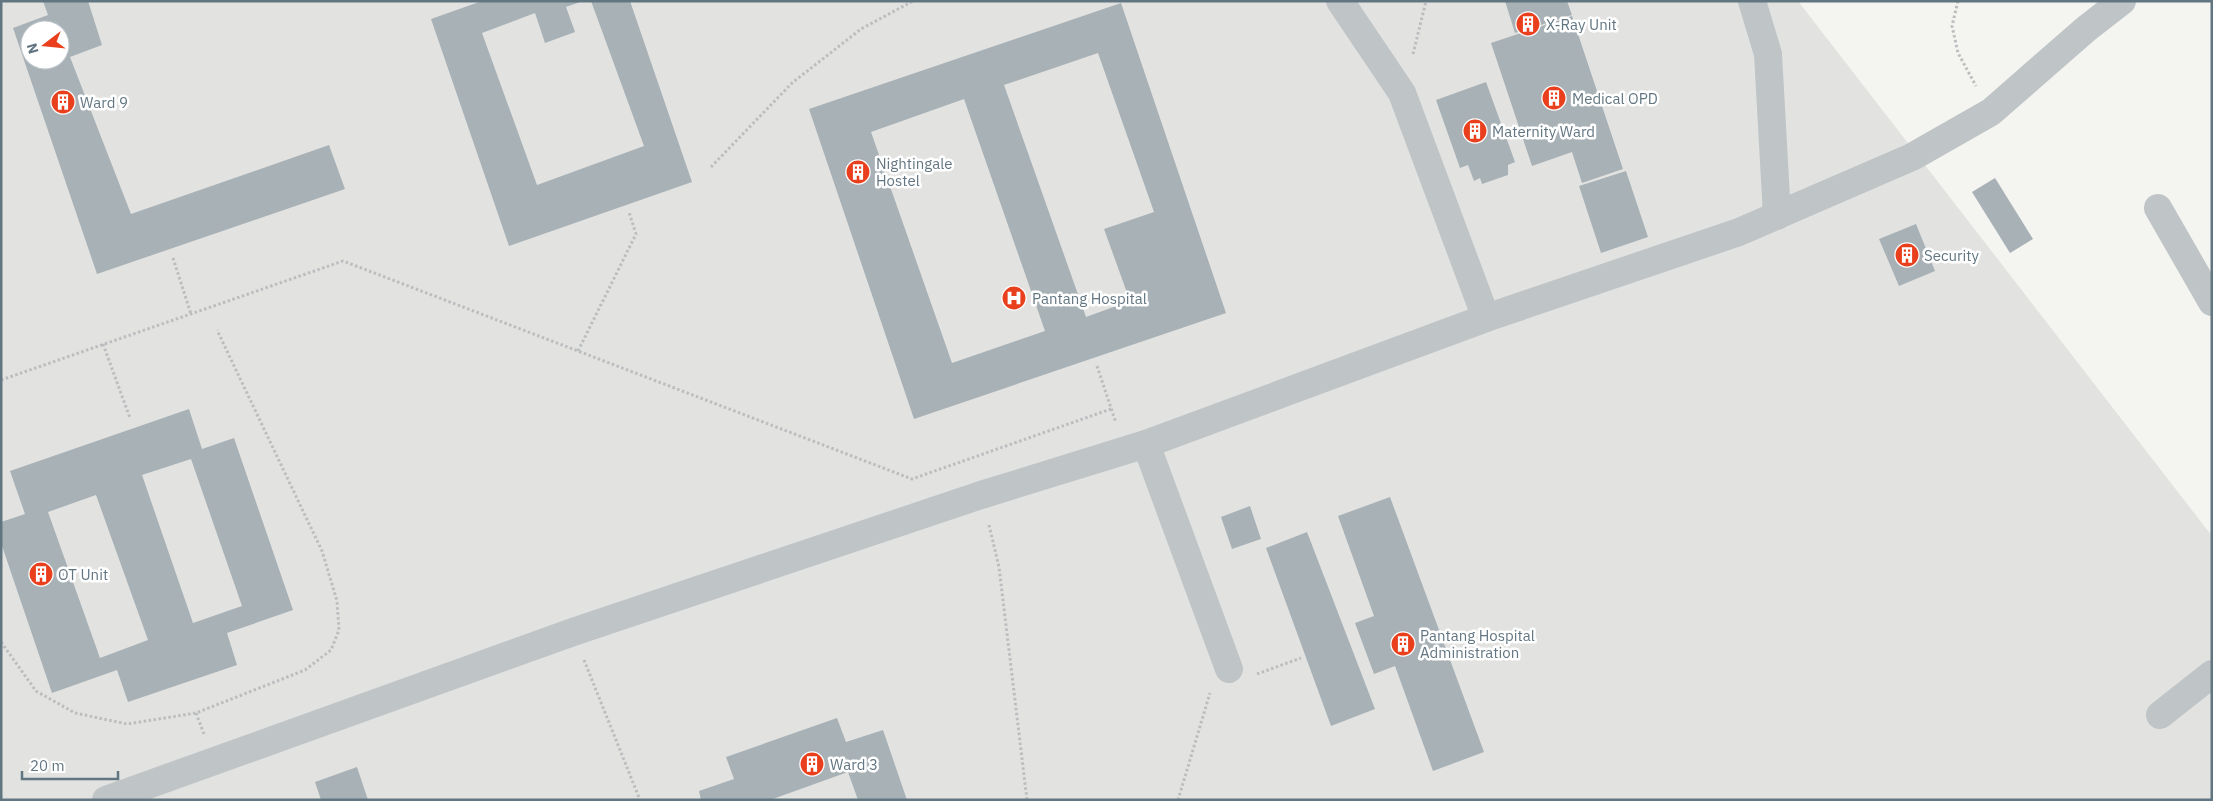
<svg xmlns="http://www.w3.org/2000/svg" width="2213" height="801" viewBox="0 0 2213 801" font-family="'IBM Plex Sans',sans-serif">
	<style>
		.built { fill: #e2e3e1; fill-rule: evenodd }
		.building { fill: #a8b1b6; fill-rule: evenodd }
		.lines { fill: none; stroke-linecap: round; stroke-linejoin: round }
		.path { stroke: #bbbdbf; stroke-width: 3; stroke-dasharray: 2.5 2.5; stroke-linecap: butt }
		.minor { stroke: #bfc4c6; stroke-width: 28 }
		.labels { text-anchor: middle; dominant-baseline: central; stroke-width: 5; stroke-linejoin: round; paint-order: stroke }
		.poi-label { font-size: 15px; fill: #627682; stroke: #fff; text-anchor: start }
	</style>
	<rect width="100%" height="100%" fill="#f4f4f0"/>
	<!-- built -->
	<path class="built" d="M 1,1 L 1798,1 L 2212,536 L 2212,800 L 1,800 ZM 30,30 L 60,30 L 60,60 L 30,60 Z"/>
	<!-- building -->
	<g class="building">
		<path d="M 43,1 L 88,1 L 102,45 L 70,57 L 131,214 L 329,145 L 345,189 L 97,274 L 13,28 L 48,15 ZM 30,30 L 60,30 L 60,60 L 30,60 Z"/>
		<path d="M 482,1 L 583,1 L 566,7 L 575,32 L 545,43 L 535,13 L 482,33 L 537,185 L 644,146 L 591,1 L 630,1 L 692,182 L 509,246 L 431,19 Z"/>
		<path d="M 1505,1 L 1567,1 L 1572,15 L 1515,33 Z"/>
		<path d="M 1121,3 L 1226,313 L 914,419 L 809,109 ZM 1098,53 L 1154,212 L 1104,229 L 1130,301 L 1086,317 L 1004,85 ZM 964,99 L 1045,331 L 952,363 L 871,132 Z"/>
		<path d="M 1572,16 L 1623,169 L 1582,183 L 1572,152 L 1532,166 L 1491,43 Z"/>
		<path d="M 1486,82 L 1515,162 L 1508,165 L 1508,175 L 1482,184 L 1480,178 L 1474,181 L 1468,165 L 1460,168 L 1436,100 Z"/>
		<path d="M 1626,171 L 1648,237 L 1601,253 L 1579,186 Z"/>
		<path d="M 1995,178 L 2033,239 L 2010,253 L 1972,192 Z"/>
		<path d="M 1916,224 L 1935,271 L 1899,286 L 1879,239 Z"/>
		<path d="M 189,409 L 202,449 L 234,438 L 293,610 L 227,633 L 237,665 L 128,702 L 117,670 L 52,693 L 1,543 L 1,522 L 25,514 L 10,471 ZM 191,459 L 242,606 L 193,623 L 142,475 ZM 96,495 L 148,640 L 100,658 L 48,512 Z"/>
		<path d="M 1390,497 L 1484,752 L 1433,771 L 1395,666 L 1374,674 L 1355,623 L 1374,616 L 1338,516 Z"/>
		<path d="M 1250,506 L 1261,539 L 1232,549 L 1221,517 Z"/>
		<path d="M 1307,532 L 1375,709 L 1331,726 L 1266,548 Z"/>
		<path d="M 837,718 L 846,742 L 883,730 L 907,800 L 858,800 L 848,772 L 770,800 L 701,800 L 699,791 L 734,779 L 726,757 Z"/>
		<path d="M 357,767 L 368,800 L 321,800 L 315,782 Z"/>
	</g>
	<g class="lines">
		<!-- path -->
		<g class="path">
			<path d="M 1958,1 L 1952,26 L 1958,53 L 1976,86"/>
			<path d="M 1413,54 L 1426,1"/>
			<path d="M 711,167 L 792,83 L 861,29 L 913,1"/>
			<path d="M 173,258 L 191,314"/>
			<path d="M 103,344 L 130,418"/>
			<path d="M 578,351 L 636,234 L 629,212"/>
			<path d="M 1097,366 L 1116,423"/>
			<path d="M 1,380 L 343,261 L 912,479 L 1111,409"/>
			<path d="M 989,525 L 999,567 L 1027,800"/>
			<path d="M 1,642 L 36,691 L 75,713 L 127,724 L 196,713 L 305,670 L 331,650 L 339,630 L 337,601 L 322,551 L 217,330"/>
			<path d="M 584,660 L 640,800"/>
			<path d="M 1257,674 L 1301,658"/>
			<path d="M 196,713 L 204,734"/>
			<path d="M 1178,800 L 1210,693"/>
		</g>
		<!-- minor -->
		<g class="minor">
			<path d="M 1340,1 L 1402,93 L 1486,318"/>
			<path d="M 1752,1 L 1768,54 L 1777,216"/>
			<path d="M 2158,208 L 2212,302"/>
			<path d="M 1146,444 L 1229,669"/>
			<path d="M 2160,715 L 2212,674"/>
			<path d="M 106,800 L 573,632 L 981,495 L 1146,444 L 1486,318 L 1739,232 L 1912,157 L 1991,112 L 2086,29 L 2122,1"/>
		</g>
	</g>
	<!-- icons -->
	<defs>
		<symbol id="building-disc" viewBox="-11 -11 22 22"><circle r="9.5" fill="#e93f1c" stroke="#fff"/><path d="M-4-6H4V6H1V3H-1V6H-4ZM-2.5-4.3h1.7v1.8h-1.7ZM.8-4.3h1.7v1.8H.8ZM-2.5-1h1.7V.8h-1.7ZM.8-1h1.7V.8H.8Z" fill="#fff"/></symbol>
		<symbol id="hospital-disc" viewBox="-11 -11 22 22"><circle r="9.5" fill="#e93f1c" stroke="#fff"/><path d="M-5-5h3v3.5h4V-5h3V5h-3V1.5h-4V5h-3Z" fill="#fff"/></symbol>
	</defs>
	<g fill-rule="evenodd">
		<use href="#building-disc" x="1514" y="10" width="28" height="28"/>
		<use href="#building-disc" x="1540" y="84" width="28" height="28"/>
		<use href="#building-disc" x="49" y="88" width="28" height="28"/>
		<use href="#building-disc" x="1461" y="117" width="28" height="28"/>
		<use href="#building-disc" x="844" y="158" width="28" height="28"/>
		<use href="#building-disc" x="1893" y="241" width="28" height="28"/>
		<use href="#hospital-disc" x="1000" y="284" width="28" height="28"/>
		<use href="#building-disc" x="27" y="560" width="28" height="28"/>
		<use href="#building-disc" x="1389" y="630" width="28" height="28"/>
		<use href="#building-disc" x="798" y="750" width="28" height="28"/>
	</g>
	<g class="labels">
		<!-- poi labels -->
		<g class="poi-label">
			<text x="1546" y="24">X-Ray Unit</text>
			<text x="1572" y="98">Medical OPD</text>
			<text x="80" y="102">Ward 9</text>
			<text x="1492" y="131">Maternity Ward</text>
			<text x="876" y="163">Nightingale<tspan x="876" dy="17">Hostel</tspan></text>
			<text x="1924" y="255">Security</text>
			<text x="1032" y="298">Pantang Hospital</text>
			<text x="58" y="574">OT Unit</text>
			<text x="1420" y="635">Pantang Hospital<tspan x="1420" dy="17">Administration</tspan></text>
			<text x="830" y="764">Ward 3</text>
		</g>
	</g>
	<!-- border -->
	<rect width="2213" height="801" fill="none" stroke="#627682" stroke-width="5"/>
	<!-- north arrow -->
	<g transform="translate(45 45) rotate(254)"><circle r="24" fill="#ffffff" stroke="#c0c8cd"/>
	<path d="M0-4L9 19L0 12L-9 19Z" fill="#e93f1c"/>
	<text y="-8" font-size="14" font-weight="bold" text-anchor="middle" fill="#627682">N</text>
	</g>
	<!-- scale -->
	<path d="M22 771v8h96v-8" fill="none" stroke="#627682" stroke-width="2.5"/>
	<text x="30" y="771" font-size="15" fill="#627682" stroke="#ffffff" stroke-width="4" paint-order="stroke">20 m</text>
</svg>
